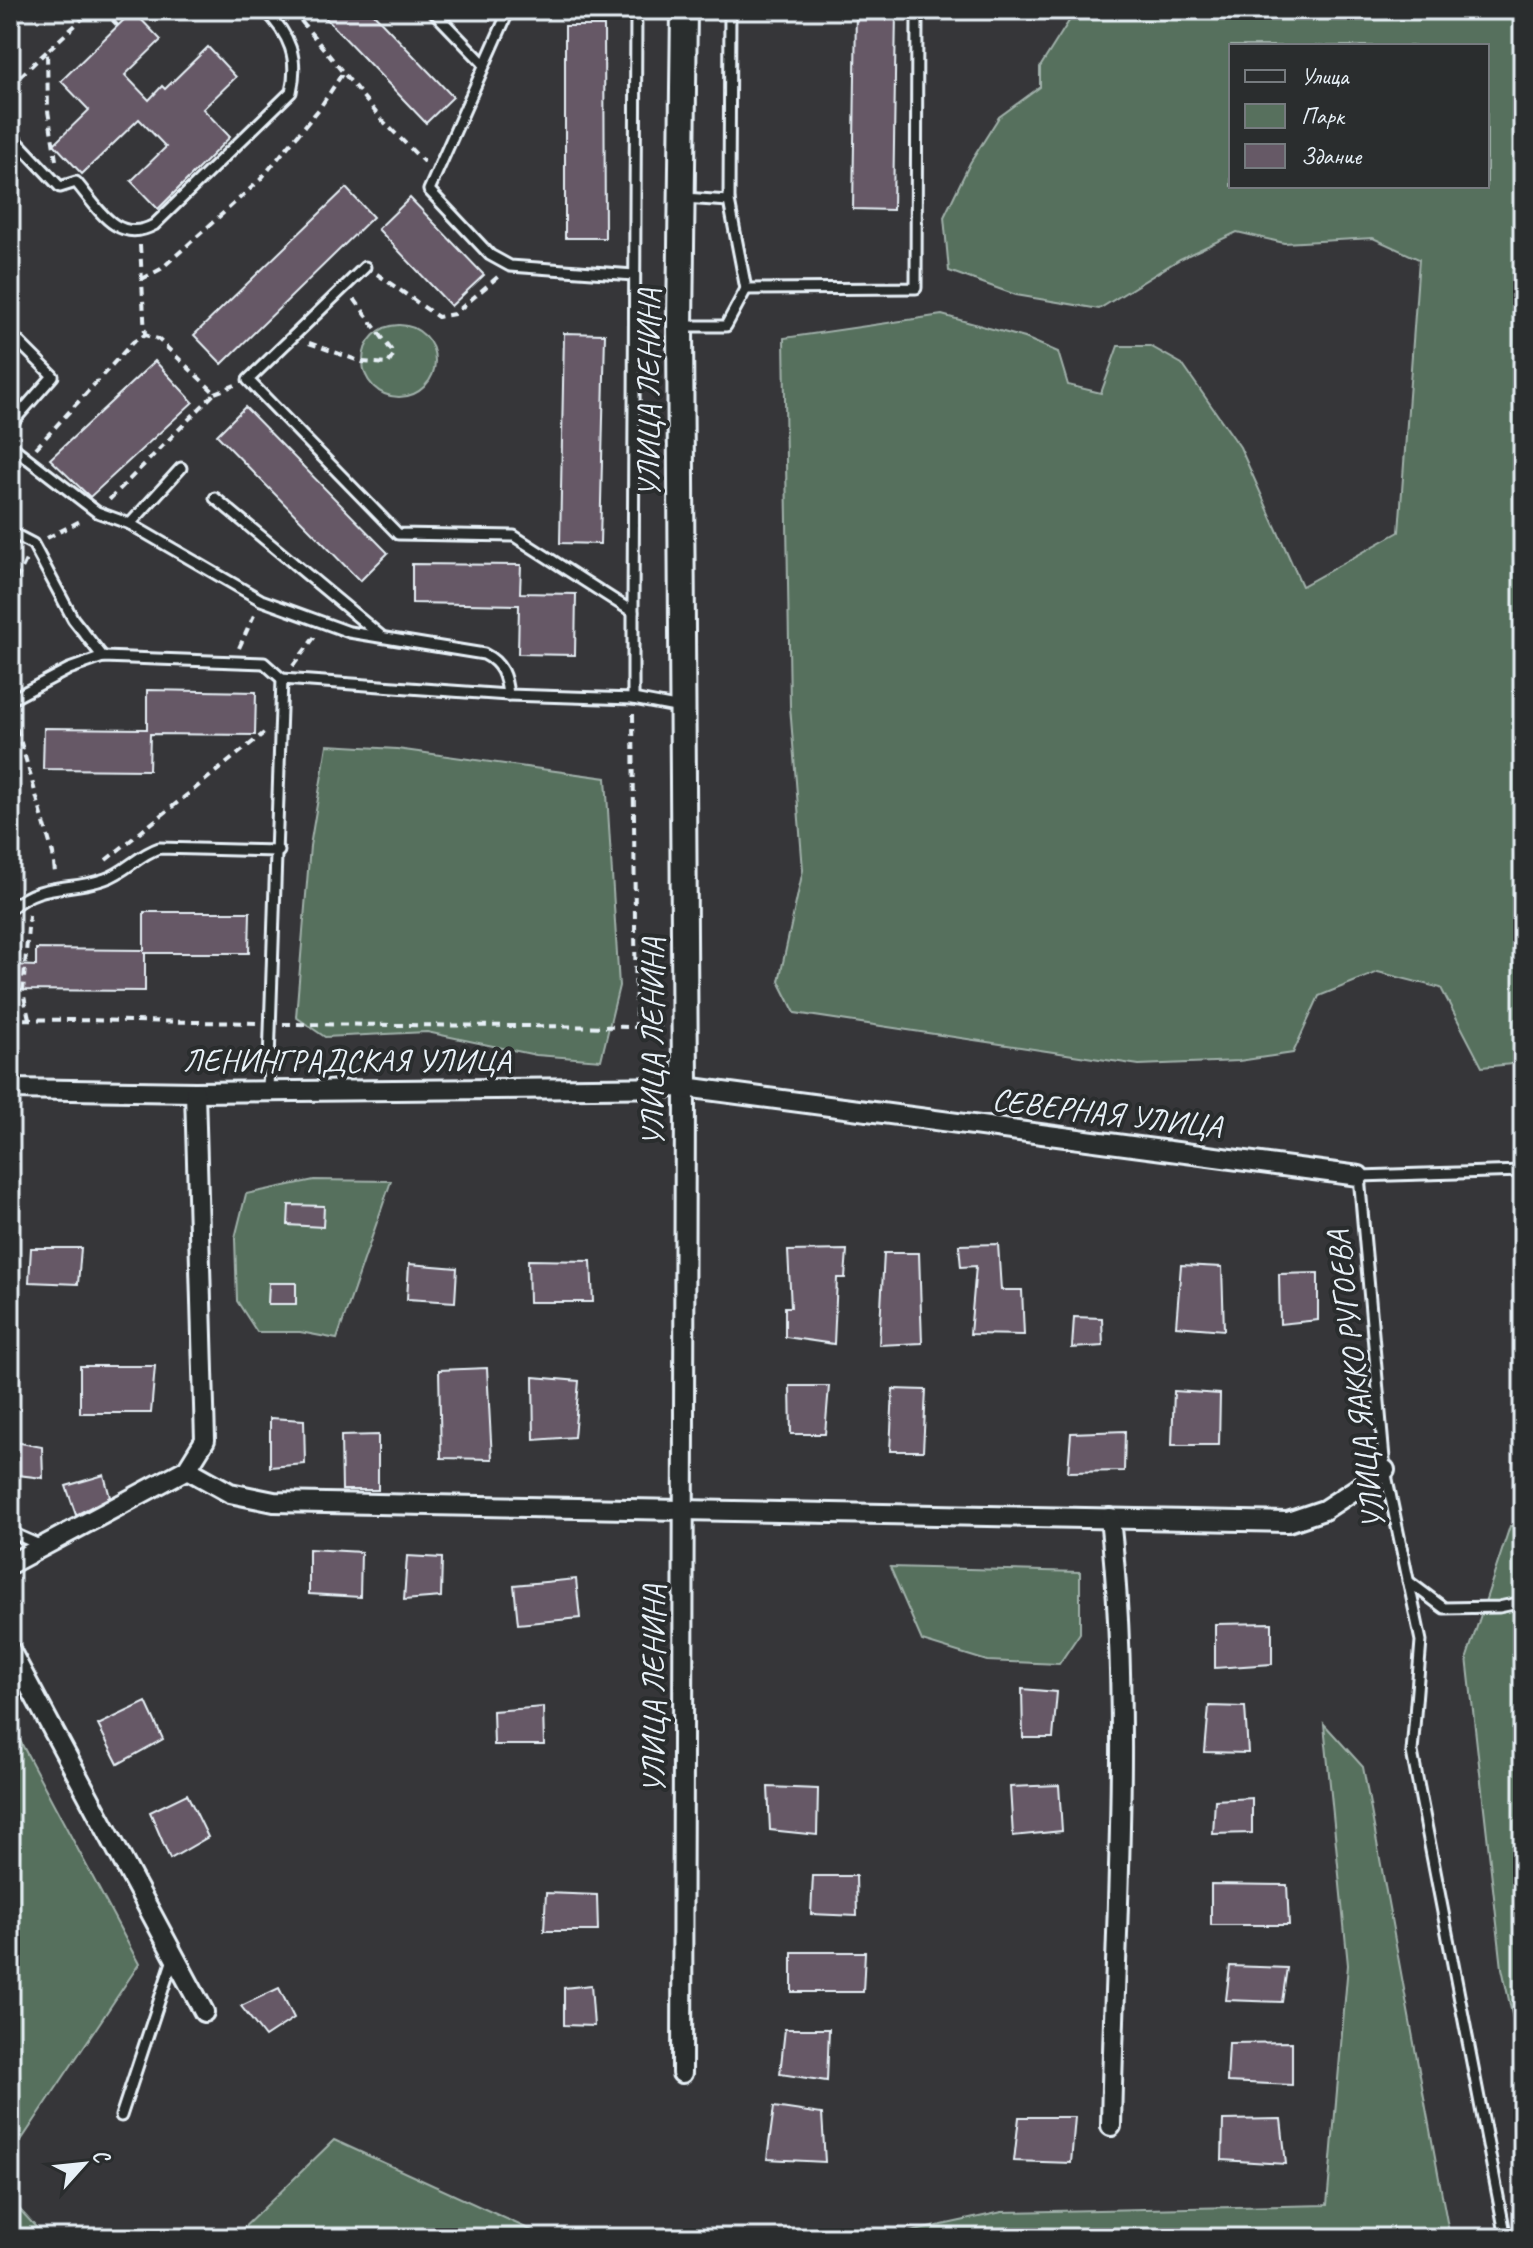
<svg xmlns="http://www.w3.org/2000/svg" width="1533" height="2248" viewBox="0 0 1533 2248" font-family="Caveat,sans-serif">
	<style>
		.green { fill: #57705d; stroke: #a0b0aa; stroke-width: 2; fill-rule: evenodd }
		.building { fill: #665966; stroke: #e8f1f8; stroke-width: 2 }
		.lines { fill: none; stroke-linecap: round; stroke-linejoin: round }
		.lane-casing { stroke: #e8f1f8; stroke-width: 15 }
		.street-casing { stroke: #e8f1f8; stroke-width: 24 }
		.secondary-casing { stroke: #e8f1f8; stroke-width: 30 }
		.path { stroke: #e8f1f8; stroke-width: 4; stroke-dasharray: 8 6; stroke-linecap: butt }
		.lane { stroke: #2a2d2e; stroke-width: 9 }
		.street { stroke: #2a2d2e; stroke-width: 18 }
		.secondary { stroke: #2a2d2e; stroke-width: 24 }
		.labels { text-anchor: middle; dominant-baseline: central; stroke-width: 8; stroke-linejoin: round; paint-order: stroke }
		.street-label { font-size: 32px; fill: #e8f1f8; stroke: #2a2d2e }
	</style>
	<rect width="100%" height="100%" fill="#363639"/>
	<filter id="ink" filterUnits="userSpaceOnUse"><feTurbulence type="fractalNoise" baseFrequency=".0125" numOctaves="2"/><feDisplacementMap in="SourceGraphic" scale="16" xChannelSelector="R" yChannelSelector="G"/><feConvolveMatrix kernelMatrix="1 2 1 2 8 2 1 2 1" color-interpolation-filters="sRGB"/></filter>
	<g filter="url(#ink)">
		<!-- green -->
		<g class="green">
			<path d="M 1076,10 L 1523,10 L 1523,1063 L 1482,1067 L 1441,988 L 1378,972 L 1319,996 L 1293,1053 L 1239,1061 L 1139,1065 L 795,1013 L 779,981 L 803,870 L 790,706 L 784,338 L 942,315 L 1025,338 L 1058,352 L 1068,385 L 1101,393 L 1118,346 L 1150,346 L 1182,364 L 1240,447 L 1302,586 L 1399,532 L 1419,259 L 1373,238 L 1284,243 L 1237,232 L 1180,259 L 1099,309 L 1016,295 L 949,271 L 944,217 L 970,163 L 999,117 L 1040,87 L 1040,67 ZM 1487,46 L 1487,186 L 1231,186 L 1231,46 Z"/>
			<circle cx="399" cy="361" r="36"/>
			<path d="M 327,745 L 397,749 L 606,778 L 619,986 L 601,1060 L 536,1055 L 427,1032 L 325,1037 L 296,1017 L 310,846 Z"/>
			<path d="M 314,1180 L 391,1181 L 337,1339 L 300,1332 L 257,1332 L 237,1301 L 235,1238 L 246,1194 Z"/>
			<path d="M 1523,1525 L 1523,2065 L 1502,1968 L 1467,1657 L 1510,1526 Z"/>
			<path d="M 890,1567 L 1080,1572 L 1080,1633 L 1059,1664 L 987,1661 L 922,1641 Z"/>
			<path d="M 10,1722 L 139,1964 L 10,2157 Z"/>
			<path d="M 1324,1724 L 1363,1767 L 1450,2238 L 882,2238 L 1002,2212 L 1327,2205 L 1348,1965 Z"/>
			<path d="M 334,2140 L 548,2238 L 233,2238 Z"/>
			<path d="M 10,2199 L 46,2238 L 10,2238 Z"/>
		</g>
		<!-- building -->
		<g class="building">
			<path d="M 318,10 L 370,10 L 453,97 L 426,123 Z"/>
			<path d="M 856,10 L 896,10 L 893,210 L 853,209 Z"/>
			<path d="M 133,11 L 161,40 L 125,75 L 149,100 L 162,86 L 165,89 L 208,47 L 236,77 L 203,109 L 230,137 L 158,209 L 131,181 L 166,147 L 139,119 L 82,174 L 54,144 L 89,110 L 61,81 Z"/>
			<path d="M 565,26 L 604,26 L 605,238 L 565,238 Z"/>
			<path d="M 346,188 L 373,217 L 222,364 L 194,335 Z"/>
			<path d="M 410,198 L 484,275 L 451,306 L 378,229 Z"/>
			<path d="M 564,333 L 605,334 L 600,544 L 560,543 Z"/>
			<path d="M 155,361 L 193,402 L 90,497 L 50,459 Z"/>
			<path d="M 245,407 L 388,553 L 360,581 L 217,435 Z"/>
			<path d="M 412,564 L 521,565 L 520,593 L 576,594 L 575,655 L 518,654 L 519,605 L 412,603 Z"/>
			<path d="M 147,690 L 256,692 L 255,735 L 150,734 L 149,770 L 43,769 L 44,728 L 147,729 Z"/>
			<path d="M 144,912 L 250,912 L 249,953 L 145,953 L 145,991 L 10,990 L 10,965 L 36,966 L 36,949 L 144,950 Z"/>
			<path d="M 289,1205 L 324,1206 L 323,1227 L 288,1225 Z"/>
			<path d="M 998,1244 L 1001,1290 L 1022,1290 L 1024,1335 L 970,1334 L 976,1266 L 961,1267 L 959,1245 Z"/>
			<path d="M 31,1248 L 81,1248 L 78,1284 L 29,1282 Z"/>
			<path d="M 847,1250 L 845,1278 L 837,1278 L 834,1344 L 785,1337 L 785,1307 L 791,1307 L 788,1251 Z"/>
			<path d="M 884,1253 L 919,1253 L 922,1343 L 879,1345 Z"/>
			<path d="M 528,1260 L 591,1261 L 593,1302 L 529,1302 Z"/>
			<path d="M 409,1264 L 457,1268 L 455,1302 L 407,1299 Z"/>
			<path d="M 1181,1265 L 1222,1267 L 1224,1330 L 1176,1326 Z"/>
			<path d="M 1318,1273 L 1318,1320 L 1280,1324 L 1279,1274 Z"/>
			<path d="M 269,1283 L 296,1283 L 296,1304 L 268,1304 Z"/>
			<path d="M 1074,1317 L 1102,1318 L 1103,1346 L 1072,1348 Z"/>
			<path d="M 80,1366 L 155,1366 L 151,1413 L 80,1413 Z"/>
			<path d="M 487,1368 L 492,1459 L 441,1458 L 439,1370 Z"/>
			<path d="M 533,1377 L 579,1381 L 574,1437 L 534,1440 Z"/>
			<path d="M 790,1386 L 829,1386 L 825,1434 L 791,1434 Z"/>
			<path d="M 893,1389 L 926,1390 L 923,1451 L 890,1451 Z"/>
			<path d="M 1174,1391 L 1220,1394 L 1219,1445 L 1172,1445 Z"/>
			<path d="M 270,1418 L 304,1420 L 305,1464 L 270,1467 Z"/>
			<path d="M 1125,1431 L 1124,1471 L 1068,1472 L 1071,1433 Z"/>
			<path d="M 378,1435 L 378,1490 L 342,1490 L 341,1436 Z"/>
			<path d="M 10,1441 L 42,1447 L 43,1478 L 10,1474 Z"/>
			<path d="M 104,1475 L 110,1497 L 76,1515 L 66,1486 Z"/>
			<path d="M 309,1549 L 361,1552 L 360,1597 L 309,1594 Z"/>
			<path d="M 407,1556 L 442,1558 L 441,1597 L 404,1600 Z"/>
			<path d="M 576,1579 L 580,1618 L 518,1624 L 514,1585 Z"/>
			<path d="M 1272,1623 L 1272,1664 L 1215,1668 L 1215,1624 Z"/>
			<path d="M 1022,1689 L 1057,1692 L 1053,1738 L 1023,1738 Z"/>
			<path d="M 146,1702 L 163,1739 L 118,1764 L 98,1725 Z"/>
			<path d="M 1209,1706 L 1245,1707 L 1248,1753 L 1205,1752 Z"/>
			<path d="M 543,1707 L 544,1745 L 494,1745 L 493,1711 Z"/>
			<path d="M 1059,1785 L 1062,1831 L 1013,1836 L 1010,1787 Z"/>
			<path d="M 768,1787 L 818,1789 L 817,1835 L 770,1830 Z"/>
			<path d="M 187,1794 L 208,1837 L 170,1859 L 150,1812 Z"/>
			<path d="M 1252,1798 L 1252,1833 L 1213,1834 L 1215,1800 Z"/>
			<path d="M 813,1876 L 856,1876 L 857,1916 L 811,1914 Z"/>
			<path d="M 1211,1884 L 1287,1885 L 1289,1925 L 1211,1925 Z"/>
			<path d="M 546,1893 L 597,1895 L 598,1931 L 544,1931 Z"/>
			<path d="M 792,1952 L 865,1952 L 863,1992 L 792,1992 Z"/>
			<path d="M 1230,1966 L 1287,1968 L 1282,2002 L 1226,2000 Z"/>
			<path d="M 591,1985 L 594,2026 L 564,2025 L 564,1988 Z"/>
			<path d="M 279,1988 L 294,2018 L 265,2037 L 241,2006 Z"/>
			<path d="M 785,2029 L 829,2029 L 827,2081 L 780,2074 Z"/>
			<path d="M 1292,2042 L 1292,2085 L 1227,2082 L 1229,2043 Z"/>
			<path d="M 774,2107 L 822,2114 L 825,2162 L 767,2159 Z"/>
			<path d="M 1019,2117 L 1075,2117 L 1071,2163 L 1014,2161 Z"/>
			<path d="M 1281,2119 L 1286,2164 L 1222,2160 L 1223,2120 Z"/>
		</g>
		<g class="lines">
			<defs>
				<g id="lane">
					<path d="M 432,10 L 484,64"/>
					<path d="M 509,10 L 429,190 L 490,255 L 510,266 L 634,275"/>
					<path d="M 730,10 L 729,201 L 746,289 L 916,288 L 917,10"/>
					<path d="M 10,17 L 18,10"/>
					<path d="M 10,134 L 60,187 L 76,182 C 98,208 117,245 154,225 L 291,92 C 299,58 290,35 265,10"/>
					<path d="M 684,198 L 729,201"/>
					<path d="M 365,267 L 248,380 L 398,534 L 514,536 L 633,612 L 633,699"/>
					<path d="M 683,326 L 726,326 L 746,289"/>
					<path d="M 10,333 L 53,376 L 10,425"/>
					<path d="M 10,445 L 97,512 L 130,524"/>
					<path d="M 181,468 L 130,524 L 261,600 L 349,632 L 484,654 C 502,663 506,676 508,695"/>
					<path d="M 215,498 L 381,636"/>
					<path d="M 10,532 L 33,544 L 73,619 L 103,657"/>
					<path d="M 633,612 L 636,10"/>
					<path d="M 10,700 L 69,669 L 103,657 L 264,663 L 282,679"/>
					<path d="M 10,909 C 41,881 69,892 105,879 C 126,872 138,855 159,848 L 279,851"/>
					<path d="M 268,1090 L 282,679 L 508,695 L 633,699 L 681,708"/>
					<path d="M 10,1526 L 17,1535 L 42,1546"/>
					<path d="M 1408,1581 L 1444,1608 L 1499,1607 L 1523,1602"/>
					<path d="M 121,2116 L 174,1956"/>
					<path d="M 1506,2238 L 1412,1752 L 1421,1641 L 1385,1470 L 1359,1176 L 1523,1171"/>
				</g>
				<g id="street">
					<path d="M 10,1089 L 195,1092 L 685,1087 L 1359,1176"/>
					<path d="M 187,1469 L 230,1493 L 274,1502 L 1288,1522 L 1324,1510 L 1385,1470"/>
					<path d="M 1110,1518 C 1132,1719 1115,1924 1111,2126"/>
					<path d="M 10,1564 L 187,1469 L 205,1440 L 195,1092"/>
					<path d="M 10,1650 L 204,2012"/>
					<path d="M 682,2073 L 685,1087"/>
				</g>
				<path id="secondary" d="M 684,10 L 680,326 L 685,1087"/>
			</defs>
			<!-- lane casing -->
			<use href="#lane" class="lane-casing"/>
			<!-- street casing -->
			<use href="#street" class="street-casing"/>
			<!-- secondary casing -->
			<use href="#secondary" class="secondary-casing"/>
			<!-- path -->
			<g class="path">
				<path d="M 103,10 L 118,26"/>
				<path d="M 292,10 L 382,120 L 424,162"/>
				<path d="M 10,86 L 47,51"/>
				<path d="M 56,160 L 48,111 L 47,51 L 92,10"/>
				<path d="M 140,245 L 145,335"/>
				<path d="M 377,274 L 438,317 L 454,314 L 500,275"/>
				<path d="M 142,279 L 161,269 L 260,180 L 319,109 L 344,71"/>
				<path d="M 309,343 L 362,362 L 388,364 L 394,354 L 353,297"/>
				<path d="M 215,393 L 235,385"/>
				<path d="M 36,448 L 133,342 L 145,335 L 158,339 L 215,393 L 108,501"/>
				<path d="M 47,538 L 82,520"/>
				<path d="M 10,593 L 26,560"/>
				<path d="M 239,648 L 255,613"/>
				<path d="M 293,666 L 316,635"/>
				<path d="M 633,714 L 636,1027 L 662,1027"/>
				<path d="M 13,715 L 53,854 L 55,873"/>
				<path d="M 106,860 L 264,733"/>
				<path d="M 10,1019 L 258,1023"/>
				<path d="M 29,1019 L 23,992 L 29,915"/>
				<path d="M 283,1024 L 636,1027"/>
			</g>
			<!-- lane -->
			<use href="#lane" class="lane"/>
			<!-- street -->
			<use href="#street" class="street"/>
			<!-- secondary -->
			<use href="#secondary" class="secondary"/>
		</g>
	</g>
	<g class="labels">
		<!-- street labels -->
		<g class="street-label">
			<text transform="translate(648 393) rotate(-90)">УЛИЦА ЛЕНИНА</text>
			<text transform="translate(652 1042) rotate(-90)">УЛИЦА ЛЕНИНА</text>
			<text x="347" y="1060">ЛЕНИНГРАДСКАЯ УЛИЦА</text>
			<text transform="translate(1107 1113) rotate(7)">СЕВЕРНАЯ УЛИЦА</text>
			<text transform="translate(1356 1380) rotate(-97)">УЛИЦА ЯАККО РУГОЕВА</text>
			<text transform="translate(653 1689) rotate(-90)">УЛИЦА ЛЕНИНА</text>
		</g>
	</g>
	<!-- margin -->
	<rect width="1533" height="2248" fill="none" stroke="#2a2d2e" stroke-width="40"/>
	<rect x="20" y="20" width="1493" height="2208" fill="none" stroke="#e8f1f8" stroke-width="3" filter="url(#ink)"/>
	<!-- legend -->
	<rect x="1229" y="44" width="260" height="144" fill="#2a2d2e" stroke="#767b7f" stroke-width="2"/>
	<rect x="1245" y="70" width="40" height="12" fill="#2a2d2e" stroke="#767b7f" stroke-width="2"/>
	<text x="1301" y="84" font-size="24" fill="#e8f1f8">Улица</text>
	<rect x="1245" y="104" width="40" height="24" fill="#57705d" stroke="#767b7f" stroke-width="2"/>
	<text x="1301" y="124" font-size="24" fill="#e8f1f8">Парк</text>
	<rect x="1245" y="144" width="40" height="24" fill="#665966" stroke="#767b7f" stroke-width="2"/>
	<text x="1301" y="164" font-size="24" fill="#e8f1f8">Здание</text>
	<!-- north arrow -->
	<g transform="translate(84 2164) rotate(63)" stroke="#2a2d2e" stroke-width="6" paint-order="stroke">
	<path d="M0-6L14 30L0 20L-14 30Z" fill="#e8f1f8"/>
	<text y="-12" font-size="22" font-weight="bold" text-anchor="middle" fill="#e8f1f8">С</text>
	</g>
</svg>
